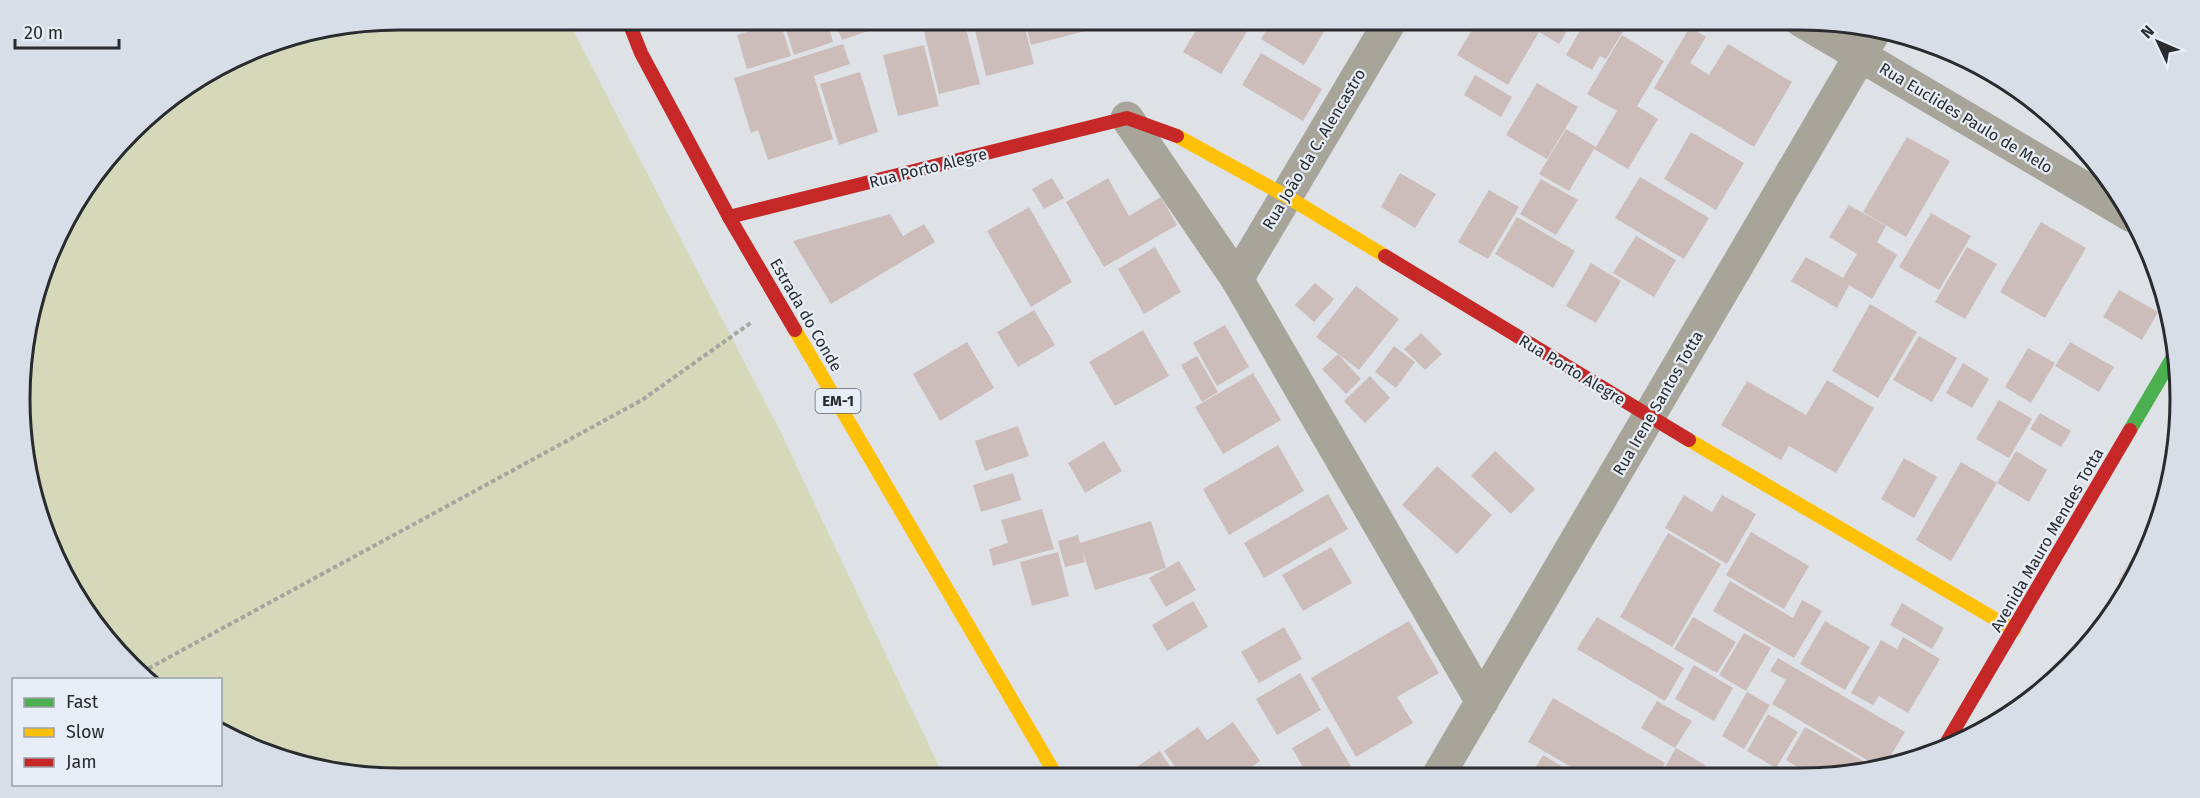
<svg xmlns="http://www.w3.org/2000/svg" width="2200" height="798" viewBox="0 0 2200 798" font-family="'Fira Sans',sans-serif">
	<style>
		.green { fill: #d5d9ba }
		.building { fill: #ccbdbb }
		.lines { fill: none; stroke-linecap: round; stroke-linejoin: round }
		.path { stroke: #a4a59f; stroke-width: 4; stroke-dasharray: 4.5 3; stroke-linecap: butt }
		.street { stroke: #a7a59a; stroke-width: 33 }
		.fast { stroke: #4caf50; stroke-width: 14 }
		.slow { stroke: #ffc107; stroke-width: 14 }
		.jam { stroke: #c62828; stroke-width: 14 }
		.labels { text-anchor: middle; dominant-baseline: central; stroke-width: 4.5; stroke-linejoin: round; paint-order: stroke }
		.shield { fill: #e7eef7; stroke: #62666a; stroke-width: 1.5 }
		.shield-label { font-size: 15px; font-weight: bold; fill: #292b2e }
		.street-label { font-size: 16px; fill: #292b2e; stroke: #e7eef7 }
		.rim { fill: none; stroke: #292b2e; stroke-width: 3 }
	</style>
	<rect width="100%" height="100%" fill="#dee2e6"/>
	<!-- green -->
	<path class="green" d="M 399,20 L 568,20 L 782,435 L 944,777 L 399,778 L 300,765 L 221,726 L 220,680 L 149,679 L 83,610 L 27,473 L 23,349 L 70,210 L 149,113 L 277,40 Z"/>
	<!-- building -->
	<g class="building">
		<path d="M 783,20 L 827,20 L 833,42 L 794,55 Z"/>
		<path d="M 834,20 L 888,20 L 876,24 L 877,28 L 842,40 Z"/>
		<path d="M 983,20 L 1023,20 L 1034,64 L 986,76 L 973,22 Z"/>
		<path d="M 1025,20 L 1091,20 L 1093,29 L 1031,45 Z"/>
		<path d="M 1202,20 L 1254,20 L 1221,74 L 1183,52 Z"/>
		<path d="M 1272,20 L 1331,20 L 1304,65 L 1261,39 Z"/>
		<path d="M 1478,20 L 1562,20 L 1571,25 L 1559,44 L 1539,32 L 1508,85 L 1457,55 Z"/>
		<path d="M 1586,20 L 1630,20 L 1606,59 L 1600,56 L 1592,70 L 1566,55 Z"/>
		<path d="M 964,21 L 980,84 L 939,94 L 924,31 Z"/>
		<path d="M 780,22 L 791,56 L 747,69 L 737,35 Z"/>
		<path d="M 1690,27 L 1706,37 L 1690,63 L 1709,75 L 1728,44 L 1792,82 L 1754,147 L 1654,88 Z"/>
		<path d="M 1622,35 L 1664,61 L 1637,106 L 1658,119 L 1628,169 L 1594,149 L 1569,191 L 1539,174 L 1566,129 L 1596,147 L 1617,111 L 1587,94 Z"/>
		<path d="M 843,44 L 850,64 L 814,76 L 833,139 L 768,160 L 758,130 L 751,133 L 734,78 Z"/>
		<path d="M 924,45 L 939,106 L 898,116 L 883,55 Z"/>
		<path d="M 1261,53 L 1322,89 L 1303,121 L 1242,85 Z"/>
		<path d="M 860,72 L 878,132 L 839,145 L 820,84 Z"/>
		<path d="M 1475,75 L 1512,97 L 1501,117 L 1464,95 Z"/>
		<path d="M 1537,83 L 1578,107 L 1547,159 L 1506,135 Z"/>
		<path d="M 1691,132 L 1744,163 L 1716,210 L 1664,179 Z"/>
		<path d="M 1907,137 L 1950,161 L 1906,237 L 1863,212 Z"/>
		<path d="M 1400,173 L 1436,194 L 1415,228 L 1381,207 Z"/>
		<path d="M 1640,177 L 1709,218 L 1684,259 L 1615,218 Z"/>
		<path d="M 1052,178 L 1064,198 L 1044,209 L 1032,189 Z"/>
		<path d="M 1108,178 L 1129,216 L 1161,197 L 1177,225 L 1104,267 L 1066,202 Z"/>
		<path d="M 1541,179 L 1578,200 L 1556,235 L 1520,214 Z"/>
		<path d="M 1489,190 L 1519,207 L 1488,259 L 1458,242 Z"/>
		<path d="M 1849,205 L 1886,226 L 1877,242 L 1897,255 L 1872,299 L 1849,285 L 1837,308 L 1791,281 L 1806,257 L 1843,278 L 1857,254 L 1829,237 Z"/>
		<path d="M 1029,207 L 1072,282 L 1031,307 L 987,231 Z"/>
		<path d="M 1931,213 L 1971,236 L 1939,290 L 1899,267 Z"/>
		<path d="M 890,214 L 903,236 L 924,224 L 935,242 L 831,304 L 793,241 Z"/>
		<path d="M 1517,217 L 1575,251 L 1553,288 L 1495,254 Z"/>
		<path d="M 2041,222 L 2086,248 L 2045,318 L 2000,292 Z"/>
		<path d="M 1636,236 L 1676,260 L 1654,297 L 1613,273 Z"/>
		<path d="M 1155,247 L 1181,292 L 1144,314 L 1118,269 Z"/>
		<path d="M 1967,247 L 1997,264 L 1965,319 L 1935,302 Z"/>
		<path d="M 1591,263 L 1621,281 L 1596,323 L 1566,306 Z"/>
		<path d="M 1315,283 L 1334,299 L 1314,322 L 1295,305 Z"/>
		<path d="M 1356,286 L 1399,319 L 1359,370 L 1316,337 Z"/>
		<path d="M 2119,290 L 2158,312 L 2142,340 L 2103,317 Z"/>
		<path d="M 1870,304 L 1917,332 L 1878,398 L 1832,371 Z"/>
		<path d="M 1034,310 L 1055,345 L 1018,367 L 997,332 Z"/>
		<path d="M 1225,325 L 1249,367 L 1217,386 L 1193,343 Z"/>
		<path d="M 1143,330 L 1169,376 L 1115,406 L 1089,362 Z"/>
		<path d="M 1421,333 L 1442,354 L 1425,370 L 1404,349 Z"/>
		<path d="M 1919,336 L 1957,358 L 1932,402 L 1893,380 Z"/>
		<path d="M 967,342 L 994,388 L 940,421 L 913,374 Z"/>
		<path d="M 2070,342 L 2114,367 L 2099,392 L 2055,366 Z"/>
		<path d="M 1394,346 L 1415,362 L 1396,388 L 1375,372 Z"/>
		<path d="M 2028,348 L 2055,363 L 2031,403 L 2005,387 Z"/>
		<path d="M 1338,354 L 1361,379 L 1346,394 L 1322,369 Z"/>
		<path d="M 1197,356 L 1218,392 L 1202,402 L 1181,365 Z"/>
		<path d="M 1963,363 L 1989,379 L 1972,408 L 1946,393 Z"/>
		<path d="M 1253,373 L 1281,420 L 1223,454 L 1195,407 Z"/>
		<path d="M 1370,376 L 1390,398 L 1365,423 L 1344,401 Z"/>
		<path d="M 1827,380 L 1874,408 L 1836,473 L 1789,446 L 1781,460 L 1721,425 L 1747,381 L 1806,415 Z"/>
		<path d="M 1999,400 L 2032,419 L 2009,458 L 1976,439 Z"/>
		<path d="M 2040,413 L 2071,431 L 2061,447 L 2030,429 Z"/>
		<path d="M 1018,426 L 1029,456 L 985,471 L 975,441 Z"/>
		<path d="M 1104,441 L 1122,471 L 1085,493 L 1068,463 Z"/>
		<path d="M 1278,445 L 1304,491 L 1229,535 L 1203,489 Z"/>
		<path d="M 1495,451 L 1535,489 L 1511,514 L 1471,476 Z"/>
		<path d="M 2016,451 L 2047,470 L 2029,502 L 1997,483 Z"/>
		<path d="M 1904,458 L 1937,477 L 1914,518 L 1881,499 Z"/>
		<path d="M 1961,462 L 1997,483 L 1951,561 L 1916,540 Z"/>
		<path d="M 1437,466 L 1492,515 L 1457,554 L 1402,505 Z"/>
		<path d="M 1013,473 L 1021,500 L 981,512 L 973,485 Z"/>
		<path d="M 1328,494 L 1348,529 L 1264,578 L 1244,543 Z"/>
		<path d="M 1684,495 L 1712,512 L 1722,495 L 1756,514 L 1727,564 L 1665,528 Z"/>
		<path d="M 1042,509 L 1054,549 L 993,566 L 989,549 L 1008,543 L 1001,520 Z"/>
		<path d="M 1151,521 L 1166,568 L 1095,590 L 1082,549 L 1085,562 L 1065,567 L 1058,541 L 1078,535 L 1080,543 Z"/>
		<path d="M 1751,532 L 1809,566 L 1784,609 L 1726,575 Z"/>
		<path d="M 1668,533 L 1721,564 L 1672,647 L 1620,617 Z"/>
		<path d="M 2144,538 L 2148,541 L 2128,585 L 2119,580 Z"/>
		<path d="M 1331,547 L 1352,583 L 1303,611 L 1282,575 Z"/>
		<path d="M 1058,552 L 1069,596 L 1032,606 L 1020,562 Z"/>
		<path d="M 1179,561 L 1196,590 L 1166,607 L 1149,578 Z"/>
		<path d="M 1730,581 L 1793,618 L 1802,600 L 1822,611 L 1794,658 L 1713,611 Z"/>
		<path d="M 1193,601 L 1208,627 L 1167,651 L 1152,625 Z"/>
		<path d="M 1902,603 L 1944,628 L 1932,649 L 1890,625 Z"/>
		<path d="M 1597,617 L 1684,668 L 1665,701 L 1577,649 Z"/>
		<path d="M 1693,617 L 1736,642 L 1717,673 L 1674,649 Z"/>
		<path d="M 1409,621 L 1439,673 L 1397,697 L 1413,723 L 1356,757 L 1311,678 Z"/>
		<path d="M 1825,621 L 1870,647 L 1845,690 L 1800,664 Z"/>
		<path d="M 1284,627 L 1302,659 L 1259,683 L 1241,652 Z"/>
		<path d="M 1744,633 L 1771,648 L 1746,691 L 1719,675 Z"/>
		<path d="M 1903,637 L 1940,659 L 1908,713 L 1879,696 L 1873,705 L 1851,693 L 1881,640 L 1897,649 Z"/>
		<path d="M 1778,658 L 1905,732 L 1885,765 L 1879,767 L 1772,704 L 1786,680 L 1770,671 Z"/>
		<path d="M 1694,665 L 1733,688 L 1714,721 L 1675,699 Z"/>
		<path d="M 1300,673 L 1321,710 L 1277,735 L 1256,699 Z"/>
		<path d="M 1747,692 L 1770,705 L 1744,749 L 1722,736 Z"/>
		<path d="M 1553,698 L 1665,763 L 1657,776 L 1587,776 L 1528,742 Z"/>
		<path d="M 1657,701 L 1692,721 L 1675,748 L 1641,728 Z"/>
		<path d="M 1768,714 L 1798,732 L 1776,768 L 1747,751 Z"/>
		<path d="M 1233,722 L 1260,761 L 1237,777 L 1182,777 L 1164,751 L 1198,727 L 1207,740 Z"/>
		<path d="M 1328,727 L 1352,768 L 1338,776 L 1308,776 L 1292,748 Z"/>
		<path d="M 1805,727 L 1872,766 L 1870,769 L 1851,775 L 1802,775 L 1804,771 L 1786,760 Z"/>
		<path d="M 1676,748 L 1705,765 L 1699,776 L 1660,776 Z"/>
		<path d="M 1160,751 L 1177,777 L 1146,777 L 1138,766 Z"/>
		<path d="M 1543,755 L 1578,776 L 1531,776 Z"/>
	</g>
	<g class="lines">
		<!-- path -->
		<path class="path" d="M 142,672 L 642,400 L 752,322"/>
		<!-- street -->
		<g class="street">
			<path d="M 1800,20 L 2132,216"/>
			<path d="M 1127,118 L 1237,279 L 1482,702"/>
			<path d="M 1237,279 L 1391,20"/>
			<path d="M 1438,776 L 1876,29"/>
		</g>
		<!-- fast -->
		<path class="fast" d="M 2130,430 L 2177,350"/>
		<!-- slow -->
		<g class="slow">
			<path d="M 1177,136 L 1286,196 L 1385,256"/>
			<path d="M 795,330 L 1057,777"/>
			<path d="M 1689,440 L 2014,630"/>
		</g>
		<!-- jam -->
		<g class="jam">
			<path d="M 628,20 L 641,53 L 729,217 L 795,330"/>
			<path d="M 729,217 L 1127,118 L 1177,136"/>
			<path d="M 1385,256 L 1689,440"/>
			<path d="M 1944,747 L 2130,430"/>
		</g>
	</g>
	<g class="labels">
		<!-- shield labels -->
		<rect class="shield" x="815.5" y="389" width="45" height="24" rx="4.5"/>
		<g class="shield-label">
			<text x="838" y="401">EM-1</text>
		</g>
		<!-- street labels -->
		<g class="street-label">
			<text transform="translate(1966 118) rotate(31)">Rua Euclides Paulo de Melo</text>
			<text transform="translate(1314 149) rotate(-59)">Rua João da C. Alencastro</text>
			<text transform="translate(928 168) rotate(-14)">Rua Porto Alegre</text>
			<text transform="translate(806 315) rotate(60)">Estrada do Conde</text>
			<text transform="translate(1572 370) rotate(31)">Rua Porto Alegre</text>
			<text transform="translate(1658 403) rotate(-60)">Rua Irene Santos Totta</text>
			<text transform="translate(2047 540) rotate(-60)">Avenida Mauro Mendes Totta</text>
		</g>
	</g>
	<!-- crop -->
	<path d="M0 0H2200V798H0ZM399 30H1801A369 369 0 0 1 2170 399V399A369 369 0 0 1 1801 768H399A369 369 0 0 1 30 399V399A369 369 0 0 1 399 30Z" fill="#d8dee7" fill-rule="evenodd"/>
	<path class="rim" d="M399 30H1801A369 369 0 0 1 2170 399V399A369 369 0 0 1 1801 768H399A369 369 0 0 1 30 399V399A369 369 0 0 1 399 30Z"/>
	<!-- legend -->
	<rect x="12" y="678" width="210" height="108" fill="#e7eef7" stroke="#9ba0a7" stroke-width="1.5"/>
	<rect x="24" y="698" width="30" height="9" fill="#4caf50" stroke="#9ba0a7" stroke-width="1.5"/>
	<text x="66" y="708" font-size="18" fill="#292b2e">Fast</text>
	<rect x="24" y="728" width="30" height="9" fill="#ffc107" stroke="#9ba0a7" stroke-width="1.5"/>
	<text x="66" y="738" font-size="18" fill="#292b2e">Slow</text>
	<rect x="24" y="758" width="30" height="9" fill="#c62828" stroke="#9ba0a7" stroke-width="1.5"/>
	<text x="66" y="768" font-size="18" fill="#292b2e">Jam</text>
	<!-- north arrow -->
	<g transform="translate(2158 42) rotate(314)" stroke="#e7eef7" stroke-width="4.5" paint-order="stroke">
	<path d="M0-4.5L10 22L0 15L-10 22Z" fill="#292b2e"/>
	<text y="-9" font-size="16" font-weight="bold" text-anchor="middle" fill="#292b2e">N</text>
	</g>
	<!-- scale -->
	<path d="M15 39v9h104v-9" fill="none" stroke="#292b2e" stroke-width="3"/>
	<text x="24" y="39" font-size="18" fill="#292b2e" stroke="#e7eef7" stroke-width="4.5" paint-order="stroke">20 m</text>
</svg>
